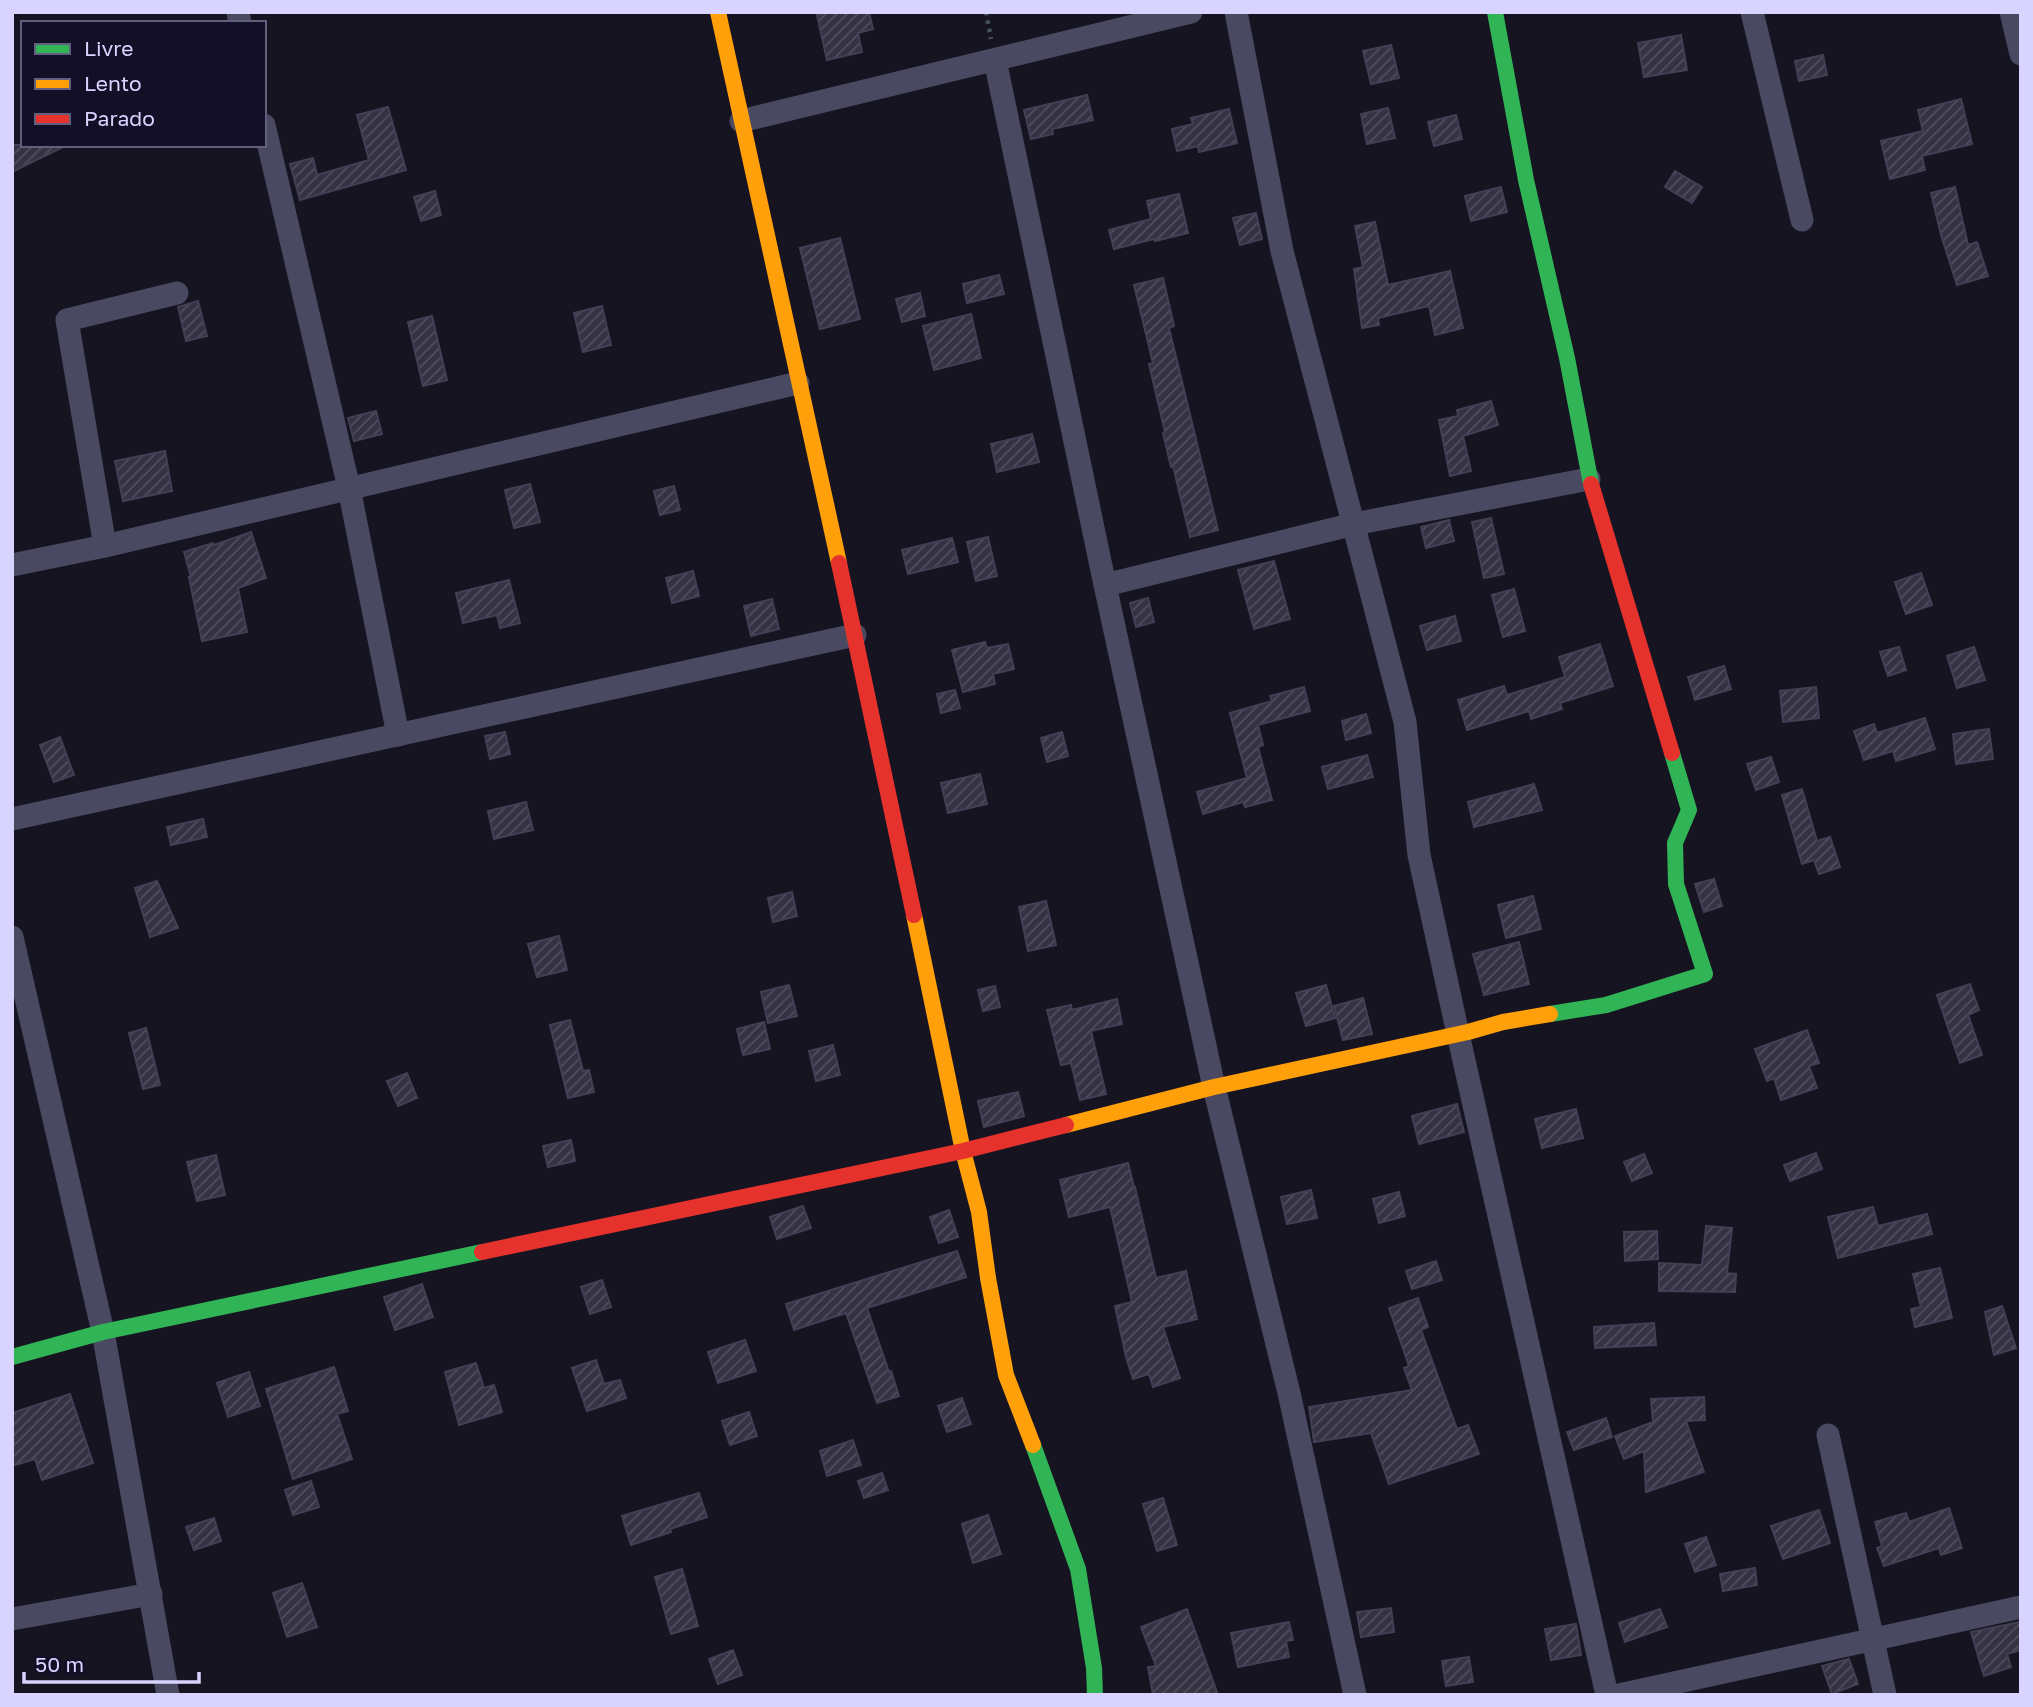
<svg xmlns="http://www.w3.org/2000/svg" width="2033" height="1707" viewBox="0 0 2033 1707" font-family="'Golos Text',sans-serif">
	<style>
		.building { fill: url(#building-hatch); stroke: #433f54; stroke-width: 2 }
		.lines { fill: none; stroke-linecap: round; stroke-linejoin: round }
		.path { stroke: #44505f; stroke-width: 4.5; stroke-dasharray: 3.5 5; stroke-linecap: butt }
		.street { stroke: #4a4962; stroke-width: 23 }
		.fast { stroke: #30b455; stroke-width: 16 }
		.slow { stroke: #ff9f0a; stroke-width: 16 }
		.jam { stroke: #e5322d; stroke-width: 16 }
	</style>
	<defs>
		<pattern id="building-hatch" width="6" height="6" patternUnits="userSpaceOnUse" patternTransform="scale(1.75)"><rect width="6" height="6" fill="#343243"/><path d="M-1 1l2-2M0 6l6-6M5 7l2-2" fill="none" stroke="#514f5f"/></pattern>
	</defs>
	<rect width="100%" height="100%" fill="#161421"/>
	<!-- building -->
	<g class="building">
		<path d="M 831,12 L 869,12 L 873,29 L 858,33 L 862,52 L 827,60 L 817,15 Z"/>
		<path d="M 1681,35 L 1687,70 L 1644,77 L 1638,43 Z"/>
		<path d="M 1391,45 L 1399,78 L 1371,84 L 1363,51 Z"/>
		<path d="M 1823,55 L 1827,75 L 1799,81 L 1795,61 Z"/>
		<path d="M 1087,95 L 1093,120 L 1052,129 L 1053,134 L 1031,139 L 1024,110 Z"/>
		<path d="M 1961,99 L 1972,144 L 1922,156 L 1925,170 L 1890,179 L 1881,141 L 1923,131 L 1918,110 Z"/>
		<path d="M 388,107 L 406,170 L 300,200 L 290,164 L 313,158 L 317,175 L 369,160 L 357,115 Z"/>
		<path d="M 1388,108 L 1395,138 L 1367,144 L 1361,114 Z"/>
		<path d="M 1229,109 L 1237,143 L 1199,152 L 1198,146 L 1177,151 L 1172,129 L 1193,124 L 1191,118 Z"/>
		<path d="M 1456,115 L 1462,139 L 1434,146 L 1428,122 Z"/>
		<path d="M 12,145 L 67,145 L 12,172 Z"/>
		<path d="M 1675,171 L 1702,187 L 1692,203 L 1665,187 Z"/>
		<path d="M 1501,187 L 1507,212 L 1471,221 L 1465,196 Z"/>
		<path d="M 1955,187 L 1968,245 L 1977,242 L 1988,276 L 1957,285 L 1941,235 L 1931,193 Z"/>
		<path d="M 435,191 L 441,215 L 421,221 L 414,197 Z"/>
		<path d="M 1179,194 L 1188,233 L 1155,241 L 1154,239 L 1114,249 L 1109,230 L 1151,219 L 1147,201 Z"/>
		<path d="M 1256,213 L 1262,239 L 1240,245 L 1233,218 Z"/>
		<path d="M 1375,222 L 1388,285 L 1450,271 L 1463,328 L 1435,335 L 1429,306 L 1378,318 L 1379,325 L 1362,328 L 1354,269 L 1363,267 L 1355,226 Z"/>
		<path d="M 840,238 L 860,319 L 820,329 L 800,248 Z"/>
		<path d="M 999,275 L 1004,294 L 967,303 L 963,284 Z"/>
		<path d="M 1163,278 L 1174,326 L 1169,328 L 1218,530 L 1190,537 L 1173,466 L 1171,467 L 1163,433 L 1165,432 L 1149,364 L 1153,363 L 1134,285 Z"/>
		<path d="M 920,293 L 925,316 L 902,322 L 896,299 Z"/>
		<path d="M 198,301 L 207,336 L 186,341 L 178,307 Z"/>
		<path d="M 602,306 L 611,345 L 583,352 L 574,313 Z"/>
		<path d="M 971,314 L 981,358 L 934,370 L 923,326 Z"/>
		<path d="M 432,316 L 447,380 L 423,386 L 408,322 Z"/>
		<path d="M 1491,401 L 1498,425 L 1463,436 L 1471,471 L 1450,476 L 1439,420 L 1458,416 L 1457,410 Z"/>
		<path d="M 376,411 L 382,434 L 354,441 L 348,418 Z"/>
		<path d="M 1032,434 L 1039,462 L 997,472 L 991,444 Z"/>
		<path d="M 165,451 L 172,491 L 123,501 L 115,461 Z"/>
		<path d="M 530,484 L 540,522 L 514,528 L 505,490 Z"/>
		<path d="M 674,486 L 680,510 L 660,515 L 654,491 Z"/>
		<path d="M 1491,518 L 1504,574 L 1484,578 L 1472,522 Z"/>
		<path d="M 1449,520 L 1454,541 L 1426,548 L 1421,527 Z"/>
		<path d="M 251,532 L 266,578 L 238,588 L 247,632 L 202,641 L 189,577 L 191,577 L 184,552 L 213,543 L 214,545 Z"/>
		<path d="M 988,537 L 997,576 L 976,581 L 967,542 Z"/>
		<path d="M 952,538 L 958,562 L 908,574 L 902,550 Z"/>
		<path d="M 1274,561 L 1290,619 L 1254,629 L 1238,570 Z"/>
		<path d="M 693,571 L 699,596 L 672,603 L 666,578 Z"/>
		<path d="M 1921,573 L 1932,605 L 1906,614 L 1895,582 Z"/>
		<path d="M 509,580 L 520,623 L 500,628 L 497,615 L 463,623 L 456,593 Z"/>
		<path d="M 1514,589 L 1525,631 L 1503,637 L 1492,595 Z"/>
		<path d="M 1148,598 L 1154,622 L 1136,627 L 1130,603 Z"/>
		<path d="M 772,599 L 779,629 L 751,636 L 744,606 Z"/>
		<path d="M 1455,616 L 1461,641 L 1427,650 L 1420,626 Z"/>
		<path d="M 985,642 L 987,648 L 1008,644 L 1014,669 L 993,674 L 995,684 L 963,692 L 952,650 Z"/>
		<path d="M 1600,644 L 1613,686 L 1560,703 L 1562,709 L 1531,719 L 1529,711 L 1467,730 L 1458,700 L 1504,686 L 1507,695 L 1565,677 L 1559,657 Z"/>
		<path d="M 1899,647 L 1906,670 L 1888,676 L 1880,652 Z"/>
		<path d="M 1974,647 L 1985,680 L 1957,688 L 1947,656 Z"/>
		<path d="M 1724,666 L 1731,689 L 1695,700 L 1688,677 Z"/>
		<path d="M 1304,687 L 1310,711 L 1258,725 L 1263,745 L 1258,747 L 1272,800 L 1245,807 L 1243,802 L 1203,814 L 1197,792 L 1247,778 L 1230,713 L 1272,701 L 1270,696 Z"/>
		<path d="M 1816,687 L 1819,718 L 1783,722 L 1780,691 Z"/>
		<path d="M 955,690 L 960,708 L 941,713 L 937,694 Z"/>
		<path d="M 1366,714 L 1371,733 L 1346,740 L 1342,721 Z"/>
		<path d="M 1925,718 L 1935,749 L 1896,761 L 1893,751 L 1864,760 L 1854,731 L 1874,724 L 1877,733 Z"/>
		<path d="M 1989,729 L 1993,759 L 1956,764 L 1953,734 Z"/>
		<path d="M 505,732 L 510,754 L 490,759 L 485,736 Z"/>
		<path d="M 1062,732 L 1068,756 L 1047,762 L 1041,738 Z"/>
		<path d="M 60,737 L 74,775 L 54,782 L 40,745 Z"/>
		<path d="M 1367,755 L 1373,777 L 1328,789 L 1322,767 Z"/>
		<path d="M 1771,757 L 1779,782 L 1756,790 L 1747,764 Z"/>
		<path d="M 980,774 L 987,804 L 948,813 L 941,783 Z"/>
		<path d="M 1534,784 L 1542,810 L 1474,827 L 1468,802 Z"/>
		<path d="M 1802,789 L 1817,841 L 1830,837 L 1840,867 L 1819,874 L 1814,860 L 1802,864 L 1782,795 Z"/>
		<path d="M 526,802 L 533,830 L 494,839 L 488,811 Z"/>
		<path d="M 203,819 L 207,837 L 171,845 L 167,827 Z"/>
		<path d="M 1714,879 L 1722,906 L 1704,912 L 1695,884 Z"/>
		<path d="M 157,881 L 178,928 L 150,937 L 135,888 Z"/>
		<path d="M 792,892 L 797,916 L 773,922 L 768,898 Z"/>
		<path d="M 1533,896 L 1541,929 L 1506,938 L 1498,905 Z"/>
		<path d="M 1046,901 L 1056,945 L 1028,951 L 1019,907 Z"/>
		<path d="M 559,936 L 567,970 L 537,977 L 528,944 Z"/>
		<path d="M 1519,942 L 1529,984 L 1484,995 L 1473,954 Z"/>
		<path d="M 1970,984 L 1979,1010 L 1968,1015 L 1982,1055 L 1960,1063 L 1937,995 Z"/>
		<path d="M 789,985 L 797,1016 L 768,1023 L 761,992 Z"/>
		<path d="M 1326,985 L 1335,1018 L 1306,1026 L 1296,993 Z"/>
		<path d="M 995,986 L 1000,1007 L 983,1011 L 978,990 Z"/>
		<path d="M 1363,998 L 1372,1034 L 1343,1040 L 1334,1006 Z"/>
		<path d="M 1117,999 L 1122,1024 L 1091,1031 L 1106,1094 L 1080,1100 L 1071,1063 L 1061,1065 L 1047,1010 L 1071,1005 L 1072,1010 Z"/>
		<path d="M 570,1020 L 583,1071 L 589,1070 L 594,1092 L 568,1098 L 550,1025 Z"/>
		<path d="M 764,1022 L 770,1049 L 743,1055 L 737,1029 Z"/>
		<path d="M 146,1028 L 160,1085 L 143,1089 L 129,1033 Z"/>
		<path d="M 1807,1030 L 1819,1063 L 1809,1066 L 1817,1088 L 1781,1100 L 1774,1078 L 1767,1081 L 1755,1049 Z"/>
		<path d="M 833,1045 L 840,1075 L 816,1081 L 809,1051 Z"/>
		<path d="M 407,1073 L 417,1098 L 398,1106 L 387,1081 Z"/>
		<path d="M 1018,1092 L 1024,1116 L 984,1127 L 978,1101 Z"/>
		<path d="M 1457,1104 L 1464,1132 L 1419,1144 L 1412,1116 Z"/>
		<path d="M 1576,1109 L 1583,1138 L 1542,1148 L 1535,1119 Z"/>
		<path d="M 571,1140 L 575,1161 L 548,1167 L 543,1146 Z"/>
		<path d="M 1816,1153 L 1822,1169 L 1790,1181 L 1784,1165 Z"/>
		<path d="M 1644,1154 L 1652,1173 L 1632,1181 L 1624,1162 Z"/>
		<path d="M 216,1155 L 225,1195 L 197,1201 L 187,1162 Z"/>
		<path d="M 1128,1163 L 1134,1187 L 1135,1187 L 1156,1278 L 1186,1271 L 1197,1319 L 1163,1327 L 1180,1378 L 1153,1387 L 1149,1374 L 1133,1379 L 1126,1357 L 1115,1306 L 1132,1302 L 1110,1207 L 1069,1217 L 1060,1180 Z"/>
		<path d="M 1311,1190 L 1317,1218 L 1287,1224 L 1281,1197 Z"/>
		<path d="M 1399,1192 L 1405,1216 L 1379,1223 L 1373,1199 Z"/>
		<path d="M 803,1206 L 811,1228 L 777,1239 L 770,1217 Z"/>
		<path d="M 1873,1207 L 1878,1226 L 1927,1214 L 1932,1234 L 1838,1258 L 1828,1217 Z"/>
		<path d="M 949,1210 L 958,1237 L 939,1243 L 930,1217 Z"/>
		<path d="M 1706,1226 L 1732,1228 L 1727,1273 L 1736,1274 L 1735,1292 L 1659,1291 L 1659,1263 L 1702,1265 Z"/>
		<path d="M 1657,1231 L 1658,1259 L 1625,1261 L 1624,1232 Z"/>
		<path d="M 957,1251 L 966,1277 L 867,1308 L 889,1372 L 891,1371 L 899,1396 L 877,1403 L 846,1313 L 794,1330 L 786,1304 Z"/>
		<path d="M 1436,1261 L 1442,1280 L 1412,1289 L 1406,1271 Z"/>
		<path d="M 1940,1268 L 1952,1318 L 1915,1327 L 1911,1309 L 1921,1307 L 1913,1274 Z"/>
		<path d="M 602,1280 L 611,1307 L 590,1314 L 581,1287 Z"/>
		<path d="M 422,1284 L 433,1317 L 395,1330 L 384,1297 Z"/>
		<path d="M 1418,1298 L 1428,1327 L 1421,1330 L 1457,1429 L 1468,1425 L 1479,1454 L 1389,1484 L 1371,1433 L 1314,1442 L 1309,1407 L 1412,1390 L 1404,1368 L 1409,1366 L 1389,1308 Z"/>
		<path d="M 2002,1306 L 2016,1348 L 1994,1355 L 1985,1312 Z"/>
		<path d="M 1654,1323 L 1656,1345 L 1595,1348 L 1594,1327 Z"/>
		<path d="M 745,1340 L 756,1371 L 718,1383 L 708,1352 Z"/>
		<path d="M 596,1360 L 604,1384 L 620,1380 L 626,1398 L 587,1411 L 572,1368 Z"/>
		<path d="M 476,1363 L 484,1388 L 494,1385 L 502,1412 L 459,1425 L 445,1372 Z"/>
		<path d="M 334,1367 L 348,1411 L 337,1414 L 352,1459 L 293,1479 L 266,1389 Z"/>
		<path d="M 249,1372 L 260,1406 L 228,1417 L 217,1383 Z"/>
		<path d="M 70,1394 L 93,1463 L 42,1480 L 35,1459 L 12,1466 L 12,1413 Z"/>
		<path d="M 1704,1397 L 1705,1420 L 1686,1421 L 1704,1472 L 1646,1492 L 1644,1451 L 1624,1459 L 1615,1436 L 1653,1422 L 1651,1399 Z"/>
		<path d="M 962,1398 L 971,1424 L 947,1432 L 938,1406 Z"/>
		<path d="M 749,1412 L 757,1436 L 730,1445 L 722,1421 Z"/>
		<path d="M 1606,1418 L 1612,1437 L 1574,1450 L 1567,1432 Z"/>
		<path d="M 853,1440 L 861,1465 L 827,1476 L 820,1451 Z"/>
		<path d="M 882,1473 L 888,1490 L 864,1498 L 858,1481 Z"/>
		<path d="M 311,1481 L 319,1507 L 293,1515 L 285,1490 Z"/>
		<path d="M 699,1493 L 707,1517 L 670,1529 L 671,1532 L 631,1545 L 622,1516 Z"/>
		<path d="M 1163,1498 L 1177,1545 L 1157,1551 L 1143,1504 Z"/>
		<path d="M 1949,1508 L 1962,1548 L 1941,1555 L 1939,1548 L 1884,1566 L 1877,1548 L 1882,1546 L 1875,1522 L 1906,1513 L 1909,1522 Z"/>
		<path d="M 1819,1510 L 1830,1543 L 1783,1559 L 1771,1526 Z"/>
		<path d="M 988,1515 L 1001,1554 L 973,1563 L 962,1524 Z"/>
		<path d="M 214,1518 L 221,1541 L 194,1550 L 186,1527 Z"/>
		<path d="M 1706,1537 L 1716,1565 L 1695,1572 L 1685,1544 Z"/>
		<path d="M 1755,1568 L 1757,1585 L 1723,1591 L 1720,1574 Z"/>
		<path d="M 682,1569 L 698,1626 L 671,1634 L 655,1577 Z"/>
		<path d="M 302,1583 L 317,1627 L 287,1637 L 273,1593 Z"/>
		<path d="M 1391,1608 L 1394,1632 L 1361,1637 L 1357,1612 Z"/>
		<path d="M 1187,1609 L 1218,1695 L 1153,1695 L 1148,1667 L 1156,1666 L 1141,1627 Z"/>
		<path d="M 1660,1609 L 1667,1627 L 1625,1642 L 1619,1623 Z"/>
		<path d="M 1289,1622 L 1293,1640 L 1286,1641 L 1289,1657 L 1238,1667 L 1231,1633 Z"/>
		<path d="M 2020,1622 L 2021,1650 L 2007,1654 L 2011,1667 L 1984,1676 L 1971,1632 Z"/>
		<path d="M 1576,1624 L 1581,1655 L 1551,1660 L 1545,1629 Z"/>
		<path d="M 733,1650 L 742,1675 L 718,1684 L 709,1659 Z"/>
		<path d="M 1469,1657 L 1473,1682 L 1446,1686 L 1442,1661 Z"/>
		<path d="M 1849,1659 L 1858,1684 L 1832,1694 L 1822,1666 Z"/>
	</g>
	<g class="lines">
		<!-- path -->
		<path class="path" d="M 986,12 L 991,39"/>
		<!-- street -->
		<g class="street">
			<path d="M 238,12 L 240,23"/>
			<path d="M 1236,12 L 1282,251 L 1405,722 L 1419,855 L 1458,1034 L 1607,1695"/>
			<path d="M 1752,12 L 1802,220"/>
			<path d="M 2011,12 L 2021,54"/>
			<path d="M 995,60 L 1105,585 L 1214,1087 L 1289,1393 L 1355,1695"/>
			<path d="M 741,121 L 1191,12"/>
			<path d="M 264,125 L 349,488 L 398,735"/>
			<path d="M 105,546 L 67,320 L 177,293"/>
			<path d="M 12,565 L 105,546 L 798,383"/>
			<path d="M 1105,585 L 1354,524 L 1589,479"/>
			<path d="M 12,819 L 855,635"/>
			<path d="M 12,937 L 103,1332 L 168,1695"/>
			<path d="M 1828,1435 L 1885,1695"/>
			<path d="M 12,1619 L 151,1594"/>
			<path d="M 1619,1695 L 2021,1607"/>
		</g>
		<!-- fast -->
		<g class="fast">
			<path d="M 1495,12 L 1526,180 L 1567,358 L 1591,484"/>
			<path d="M 1550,1014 L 1606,1005 L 1705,974 L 1676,884 L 1675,843 L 1689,810 L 1672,753"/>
			<path d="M 12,1357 L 103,1332 L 482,1252"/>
			<path d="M 1033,1445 L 1078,1569 L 1094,1668 L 1095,1695"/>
		</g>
		<!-- slow -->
		<g class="slow">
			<path d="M 718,12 L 839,563"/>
			<path d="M 914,915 L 963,1151 L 979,1212 L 988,1278 L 1006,1375 L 1033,1445"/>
			<path d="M 1066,1125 L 1214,1087 L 1468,1032 L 1503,1022 L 1550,1014"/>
		</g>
		<!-- jam -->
		<g class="jam">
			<path d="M 1591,484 L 1672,753"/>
			<path d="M 839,563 L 914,915"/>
			<path d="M 482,1252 L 963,1151 L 1066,1125"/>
		</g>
	</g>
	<!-- border -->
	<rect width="2033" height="1707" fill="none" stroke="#d9d4ff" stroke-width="28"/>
	<!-- legend -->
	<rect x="21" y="21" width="245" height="126" fill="#130f26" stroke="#625e7d" stroke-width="2"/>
	<rect x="35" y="44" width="35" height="10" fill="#30b455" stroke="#625e7d" stroke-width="2"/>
	<text x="84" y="56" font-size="21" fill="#d9d4ff">Livre</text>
	<rect x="35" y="79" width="35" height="10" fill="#ff9f0a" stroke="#625e7d" stroke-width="2"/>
	<text x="84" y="91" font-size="21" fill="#d9d4ff">Lento</text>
	<rect x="35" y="114" width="35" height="10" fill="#e5322d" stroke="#625e7d" stroke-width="2"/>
	<text x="84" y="126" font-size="21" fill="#d9d4ff">Parado</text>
	<!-- scale -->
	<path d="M24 1672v10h175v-10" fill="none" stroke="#d9d4ff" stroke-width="3.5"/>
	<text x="35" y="1672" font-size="21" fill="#d9d4ff" stroke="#130f26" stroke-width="5" paint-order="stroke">50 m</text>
</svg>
